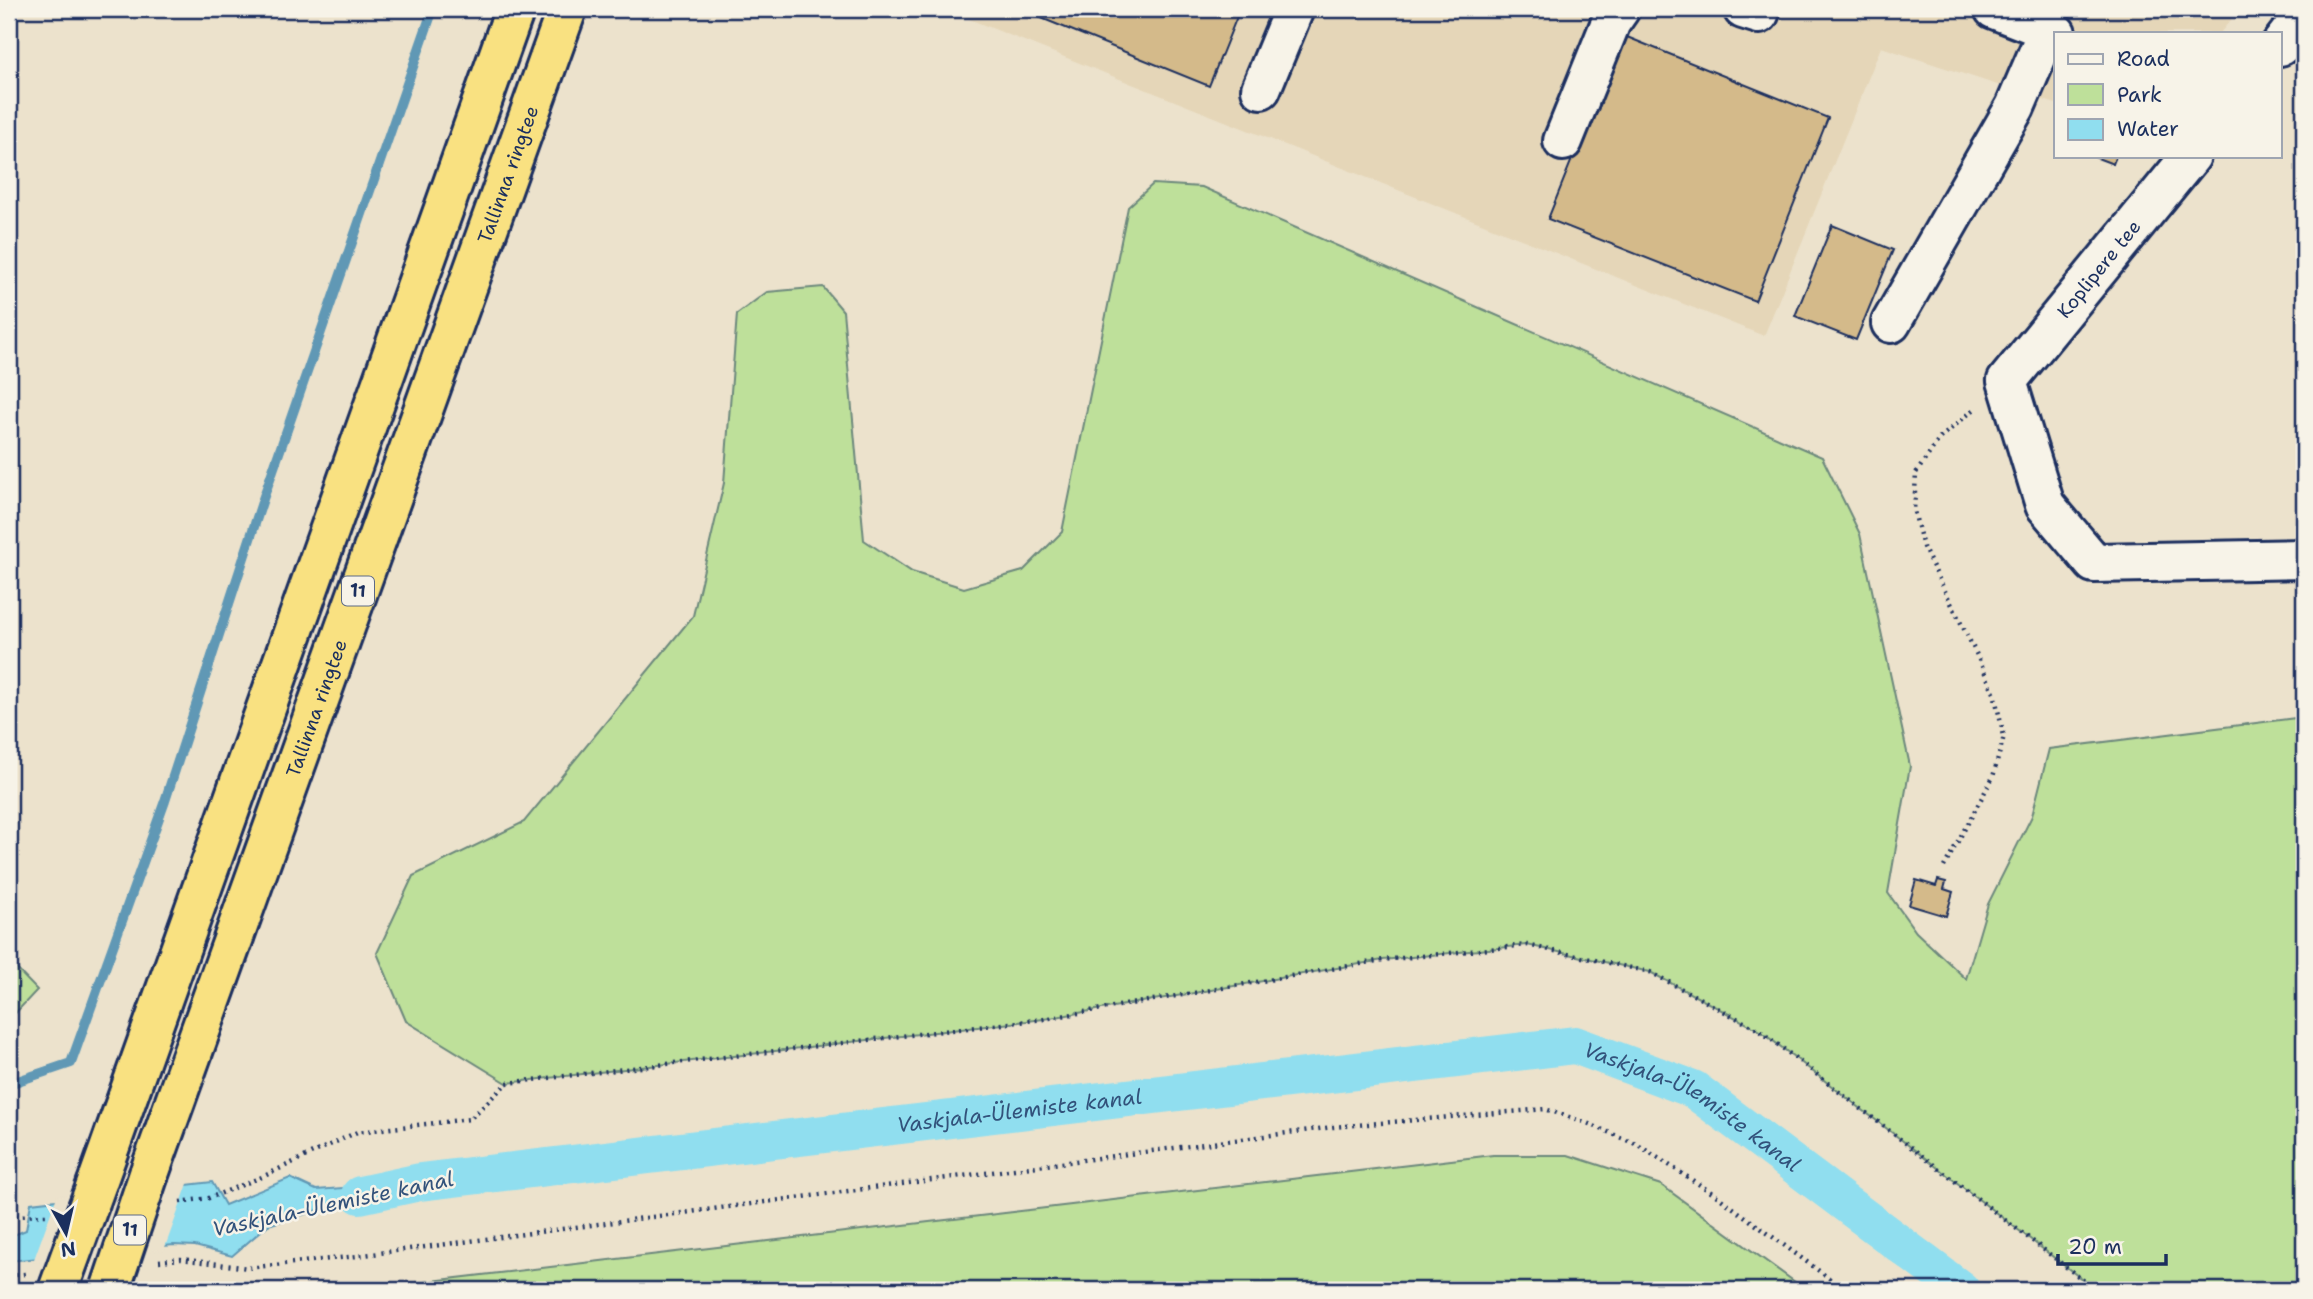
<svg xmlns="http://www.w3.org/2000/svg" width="2313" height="1299" viewBox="0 0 2313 1299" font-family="'Shantell Sans',sans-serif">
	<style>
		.built { fill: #e5d6b8 }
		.green { fill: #bee09a; stroke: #6c887c; stroke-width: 2 }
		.water { fill: #90deef; stroke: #6198b5; stroke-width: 2 }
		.pier { fill: #ece2cc }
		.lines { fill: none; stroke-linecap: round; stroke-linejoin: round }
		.stream { stroke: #6198b5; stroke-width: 10 }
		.canal { stroke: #90deef; stroke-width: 38 }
		.building { fill: #d4ba8a; stroke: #1b2f5e; stroke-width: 2 }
		.minor-casing { stroke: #1b2f5e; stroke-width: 44 }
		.highway-casing { stroke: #1b2f5e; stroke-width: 44 }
		.path { stroke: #1b2f5e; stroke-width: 4.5; stroke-dasharray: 2 5; stroke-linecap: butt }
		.minor { stroke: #f7f3e8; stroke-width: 38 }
		.highway { stroke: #f9e181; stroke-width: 38 }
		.highway-bridge-casing { stroke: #1b2f5e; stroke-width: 44; stroke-linecap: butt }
		.highway-bridge { stroke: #f9e181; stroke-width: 38 }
		.labels { text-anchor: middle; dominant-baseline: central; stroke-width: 5; stroke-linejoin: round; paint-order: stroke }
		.shield { fill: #f7f3e8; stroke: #5d6a87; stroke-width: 2 }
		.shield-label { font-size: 18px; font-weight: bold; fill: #1b2f5e }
		.street-label { font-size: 19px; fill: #1b2f5e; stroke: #f7f3e8 }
		.water-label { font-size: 21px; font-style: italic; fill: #32527b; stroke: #f7f3e8 }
	</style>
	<rect width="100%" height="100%" fill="#ece2cc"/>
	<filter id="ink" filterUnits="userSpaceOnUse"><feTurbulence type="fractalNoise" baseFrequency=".0143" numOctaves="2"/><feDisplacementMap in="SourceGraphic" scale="14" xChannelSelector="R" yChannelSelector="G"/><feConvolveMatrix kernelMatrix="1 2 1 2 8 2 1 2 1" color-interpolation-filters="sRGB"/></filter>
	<g filter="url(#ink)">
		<!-- built -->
		<path class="built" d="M 944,9 L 2240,9 L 2220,33 L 2056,33 L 2056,104 L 1881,47 L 1764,336 Z"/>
		<!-- green -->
		<g class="green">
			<path d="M 1153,184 L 1202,187 L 1822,457 L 1860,534 L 1910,766 L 1888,893 L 1916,932 L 1966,979 L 1988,904 L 2032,816 L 2049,749 L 2304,717 L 2304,1290 L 2096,1290 L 1759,1030 L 1650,972 L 1527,945 L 1383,960 L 1044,1019 L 507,1083 L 406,1021 L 377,953 L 413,876 L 524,822 L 693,616 L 724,483 L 737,314 L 767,292 L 823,287 L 843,311 L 864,540 L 912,572 L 964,588 L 1023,571 L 1062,532 L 1128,207 Z"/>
			<path d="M 9,961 L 37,990 L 9,1020 Z"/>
			<path d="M 1493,1155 L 1568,1155 L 1661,1185 L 1806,1290 L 398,1290 L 398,1285 Z"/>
		</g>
		<!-- water -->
		<path class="water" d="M 290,1178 L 316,1190 L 411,1183 L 268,1225 L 232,1256 L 195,1246 L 174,1245 L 9,1261 L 9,1237 L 26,1230 L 31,1203 L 212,1182 L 225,1205 Z"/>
		<!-- pier -->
		<path class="pier" d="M 189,1181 L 164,1250 L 33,1262 L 57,1196 Z"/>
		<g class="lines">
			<!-- stream -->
			<path class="stream" d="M 9,1084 L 71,1063 L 165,801 L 263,499 L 433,9"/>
			<!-- canal -->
			<path class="canal" id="s1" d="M 360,1195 L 420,1182 L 1575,1045 L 1693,1089 L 1961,1290"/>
		</g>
		<!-- building -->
		<g class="building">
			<path d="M 1019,9 L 1240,9 L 1209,86 Z"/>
			<path d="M 1622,35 L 1828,118 L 1755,301 L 1548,219 Z"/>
			<path d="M 2092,156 L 2116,156 L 2113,164 Z"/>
			<path d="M 1832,225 L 1893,250 L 1856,340 L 1795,316 Z"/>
			<path d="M 1916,880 L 1936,886 L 1938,880 L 1946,882 L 1944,889 L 1953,892 L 1946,916 L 1909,905 Z"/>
		</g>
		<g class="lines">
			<defs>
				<g id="minor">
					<path d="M 1743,9 L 1759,14 L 1761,9"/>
					<path d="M 1994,9 L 2056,33"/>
					<path d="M 2280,46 L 2304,15"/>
					<path d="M 1261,89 L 1294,9"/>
					<path d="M 1563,141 L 1611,22 L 1620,9"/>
					<path d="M 2191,156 L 2007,381 L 2045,505 L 2094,563 L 2304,559"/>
					<path d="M 1891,323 L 2015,107 L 2048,30"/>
				</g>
				<g id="highway">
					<path id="s2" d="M 149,1174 L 567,9"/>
					<path d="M 97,1183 L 515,9"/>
				</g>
			</defs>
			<!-- minor casing -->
			<use href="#minor" class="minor-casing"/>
			<!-- highway casing -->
			<use href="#highway" class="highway-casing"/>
			<!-- path -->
			<g class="path">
				<path d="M 1944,867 L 1993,777 L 2004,736 L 1994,693 L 1975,651 L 1923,547 L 1914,511 L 1916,473 L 1940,438 L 1977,407"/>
				<path d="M 180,1202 L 209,1198 L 262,1177 L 357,1132 L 470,1119 L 507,1083 L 1044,1019 L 1383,960 L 1527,945 L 1650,972 L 1759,1030 L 2096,1290"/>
				<path d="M 9,1214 L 19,1216 L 46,1215"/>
				<path d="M 159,1261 L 181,1259 L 248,1268 L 357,1256 L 1333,1127 L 1545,1109 L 1587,1123 L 1638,1145 L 1717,1196 L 1845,1290"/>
				<path d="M 9,1276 L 25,1274"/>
			</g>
			<!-- minor -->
			<use href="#minor" class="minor"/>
			<!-- highway -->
			<use href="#highway" class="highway"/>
			<defs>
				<g id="highway-bridge">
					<path d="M 111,1287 L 149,1174"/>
					<path d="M 58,1290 L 97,1183"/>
				</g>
			</defs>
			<!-- highway-bridge casing -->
			<use href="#highway-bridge" class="highway-bridge-casing"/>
			<!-- highway-bridge -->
			<use href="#highway-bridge" class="highway-bridge"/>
		</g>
	</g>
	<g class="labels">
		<!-- shield labels -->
		<g class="shield">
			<rect x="342" y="576.5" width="32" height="29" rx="5"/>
			<rect x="114" y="1215.5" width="32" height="29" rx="5"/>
		</g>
		<g class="shield-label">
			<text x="358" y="591">11</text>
			<text x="130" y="1230">11</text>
		</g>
		<!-- street labels -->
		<g class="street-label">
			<text stroke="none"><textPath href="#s2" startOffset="1062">Tallinna ringtee</textPath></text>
			<text transform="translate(2099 269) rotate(-51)">Koplipere tee</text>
			<text stroke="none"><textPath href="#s2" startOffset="495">Tallinna ringtee</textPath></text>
		</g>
		<!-- water labels -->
		<g class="water-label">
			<text stroke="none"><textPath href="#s1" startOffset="1358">Vaskjala-Ülemiste kanal</textPath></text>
			<text stroke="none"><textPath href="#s1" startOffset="665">Vaskjala-Ülemiste kanal</textPath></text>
			<text transform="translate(333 1204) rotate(-12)">Vaskjala-Ülemiste kanal</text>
		</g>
	</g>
	<!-- margin -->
	<rect width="2313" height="1299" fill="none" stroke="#f7f3e8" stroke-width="35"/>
	<rect x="18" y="18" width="2278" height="1264" fill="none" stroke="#1b2f5e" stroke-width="2.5" filter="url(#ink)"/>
	<!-- legend -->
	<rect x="2054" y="32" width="228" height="126" fill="#f7f3e8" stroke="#9fa5b1" stroke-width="2"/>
	<rect x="2068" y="54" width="35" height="10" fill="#f7f3e8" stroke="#9fa5b1" stroke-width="2"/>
	<text x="2117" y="66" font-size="21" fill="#1b2f5e">Road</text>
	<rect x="2068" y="84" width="35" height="21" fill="#bee09a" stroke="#9fa5b1" stroke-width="2"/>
	<text x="2117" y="102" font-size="21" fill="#1b2f5e">Park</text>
	<rect x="2068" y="119" width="35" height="21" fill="#90deef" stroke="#9fa5b1" stroke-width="2"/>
	<text x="2117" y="136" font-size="21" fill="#1b2f5e">Water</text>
	<!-- north arrow -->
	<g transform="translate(66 1233) rotate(172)" stroke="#f7f3e8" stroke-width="5" paint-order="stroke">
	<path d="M0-5L12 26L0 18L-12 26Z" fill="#1b2f5e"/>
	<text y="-10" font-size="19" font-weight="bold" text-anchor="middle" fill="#1b2f5e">N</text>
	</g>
	<!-- scale -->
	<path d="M2058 1254v10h108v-10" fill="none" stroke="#1b2f5e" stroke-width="3.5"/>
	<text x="2068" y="1254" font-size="21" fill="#1b2f5e" stroke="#f7f3e8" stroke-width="5" paint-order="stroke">20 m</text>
</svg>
